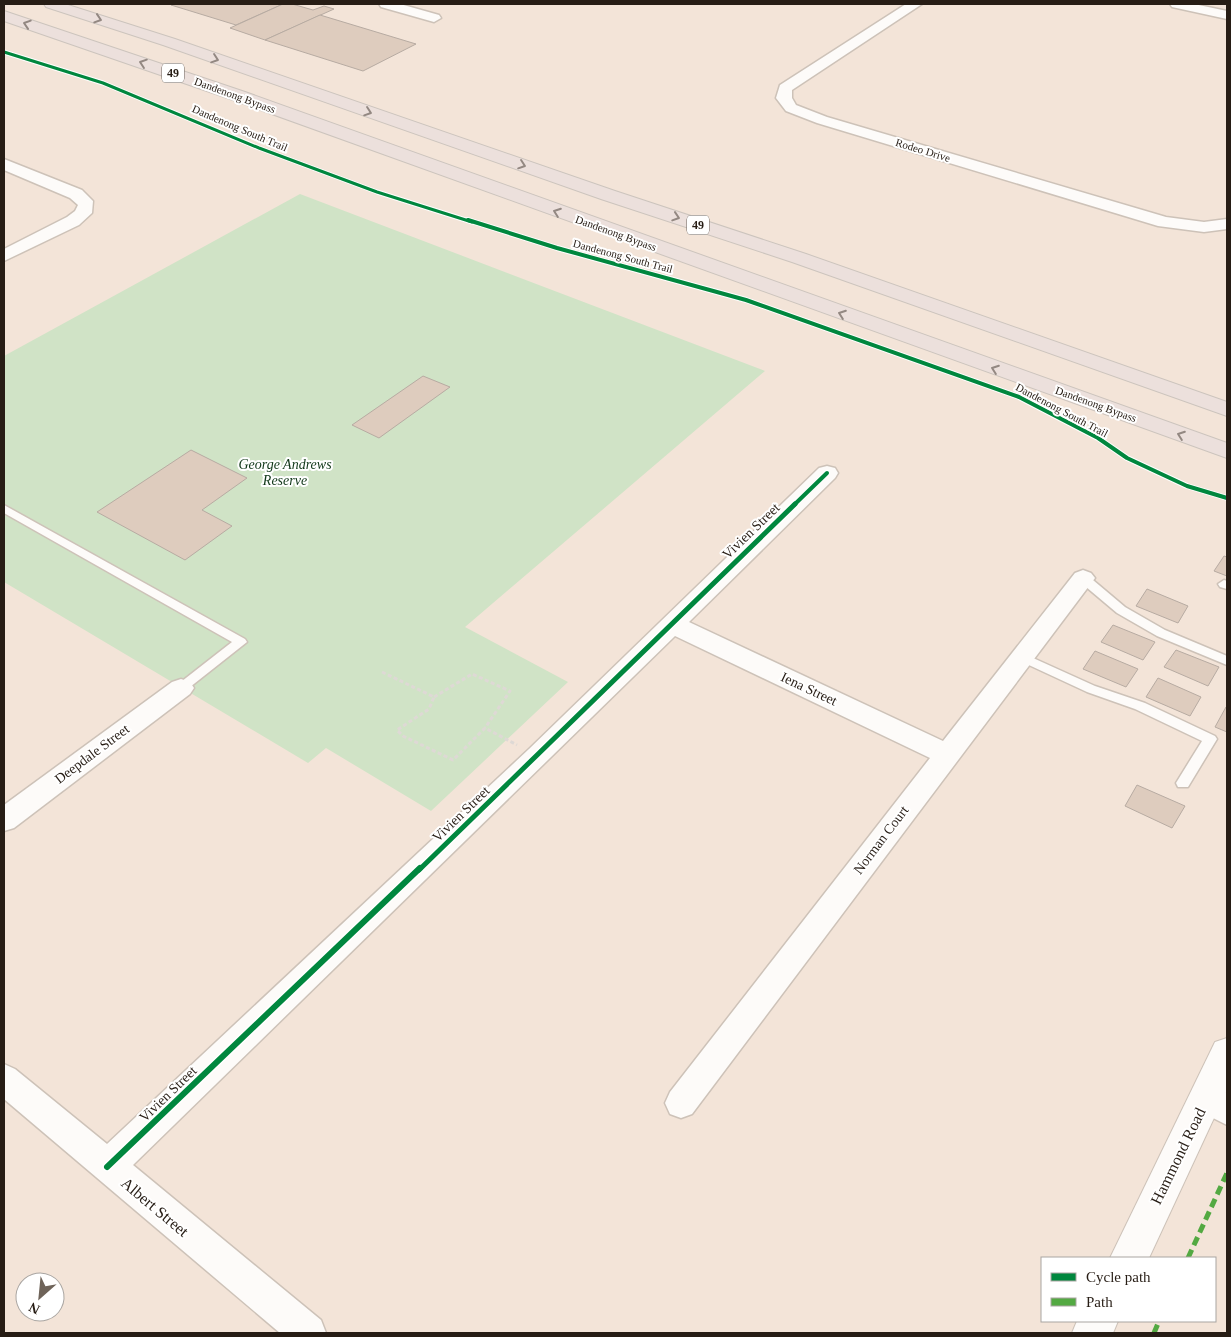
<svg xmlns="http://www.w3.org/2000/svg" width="1231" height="1337" viewBox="0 0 1231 1337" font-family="'Times New Roman',serif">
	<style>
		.green { fill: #d0e3c6 }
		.building { fill: #deccbe; stroke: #b7aba2 }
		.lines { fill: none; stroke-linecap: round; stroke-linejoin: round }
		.lane-casing { stroke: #cdc2b8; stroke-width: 3 }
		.street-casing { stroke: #cdc2b8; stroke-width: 3 }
		.secondary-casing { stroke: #cdc2b8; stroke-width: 2 }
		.highway-casing { stroke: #ccc4bd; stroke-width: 2 }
		.path { stroke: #ded9d5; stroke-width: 3; stroke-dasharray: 4 2.5; stroke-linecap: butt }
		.lane { fill: #fdfbf9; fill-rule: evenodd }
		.street { fill: #fdfbf9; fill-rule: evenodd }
		.secondary { fill: #fdfbf9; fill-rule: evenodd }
		.highway { fill: #ece0dc; fill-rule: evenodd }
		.quiet { stroke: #53a942; stroke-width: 5; stroke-dasharray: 9 5; stroke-linecap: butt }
		.cycleway-far3-casing { stroke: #fff; stroke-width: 5 }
		.cycleway-far2-casing { stroke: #fff; stroke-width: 6 }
		.cycleway-far1-casing { stroke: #fff; stroke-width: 8 }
		.cycleway-casing { stroke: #fff; stroke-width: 9 }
		.cycleway-far3 { stroke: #00873e; stroke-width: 3 }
		.cycleway-far2 { stroke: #00873e; stroke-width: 4 }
		.cycleway-far1 { stroke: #00873e; stroke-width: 5 }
		.cycleway { stroke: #00873e; stroke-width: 6 }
		.oneway { stroke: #938882 }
		.labels { text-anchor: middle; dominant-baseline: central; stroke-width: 4; stroke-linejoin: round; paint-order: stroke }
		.far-street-label { font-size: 11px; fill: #271d15; stroke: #fff }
		.shield { fill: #fff; stroke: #68615b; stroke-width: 1 }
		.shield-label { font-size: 12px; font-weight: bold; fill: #271d15 }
		.park-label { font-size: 14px; font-style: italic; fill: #103718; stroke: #fff }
		.street-label { font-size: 14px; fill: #271d15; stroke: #fff }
		.near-street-label { font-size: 16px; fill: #271d15; stroke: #fff }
	</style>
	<rect width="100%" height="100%" fill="#f3e4d8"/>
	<!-- green -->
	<path class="green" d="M 300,194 L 765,371 L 465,627 L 568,682 L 431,811 L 326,748 L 308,763 L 4,582 L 4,356 Z"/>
	<!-- building -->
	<g class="building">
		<path d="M 175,4 L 283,4 L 236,25 L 171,5 Z"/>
		<path d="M 283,4 L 292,4 L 313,10 L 324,6 L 334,9 L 265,40 L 230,28 Z"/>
		<path d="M 320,15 L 416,44 L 363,71 L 265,40 Z"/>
		<path d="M 423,376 L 450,387 L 379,438 L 352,425 Z"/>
		<path d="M 191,450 L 247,478 L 202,510 L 232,526 L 185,560 L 97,512 Z"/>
		<path d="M 1224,556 L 1227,557 L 1227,576 L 1214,571 Z"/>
		<path d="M 1147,589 L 1188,606 L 1178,623 L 1136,606 Z"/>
		<path d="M 1113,625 L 1155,642 L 1143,660 L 1101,642 Z"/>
		<path d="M 1176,650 L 1219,667 L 1208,686 L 1164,667 Z"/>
		<path d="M 1095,651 L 1138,669 L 1126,687 L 1083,669 Z"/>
		<path d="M 1158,678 L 1201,697 L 1190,716 L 1146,697 Z"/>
		<path d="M 1226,707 L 1227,708 L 1227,732 L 1215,727 Z"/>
		<path d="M 1137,785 L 1185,806 L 1172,828 L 1125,806 Z"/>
	</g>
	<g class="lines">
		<defs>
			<g id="lane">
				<path d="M 4,505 L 245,639 L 247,642 L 185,691 L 177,691 L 175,688 L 177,685 L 232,642 L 4,513 Z"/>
				<path d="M 1083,574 L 1087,575 L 1125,607 L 1165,630 L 1227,656 L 1227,665 L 1157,636 L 1117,613 L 1079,581 L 1077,578 Z"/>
				<path d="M 1224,580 L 1227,581 L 1227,589 L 1220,587 L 1218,584 Z"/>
				<path d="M 1022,653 L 1095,686 L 1145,703 L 1215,736 L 1217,739 L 1188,787 L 1178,787 L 1176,783 L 1202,741 L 1135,709 L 1087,692 L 1018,660 L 1016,657 L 1018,654 Z"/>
			</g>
			<g id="street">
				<path d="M 379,4 L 400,4 L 439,15 L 441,18 L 434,22 L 381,7 Z"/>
				<path d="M 906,4 L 922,4 L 792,90 L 792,98 L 796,105 L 827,117 L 1166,217 L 1204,222 L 1227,219 L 1227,229 L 1204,232 L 1158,226 L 817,123 L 786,111 L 776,98 L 780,85 Z"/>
				<path d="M 1170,4 L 1194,4 L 1227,11 L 1227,19 L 1172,7 Z"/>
				<path d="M 4,159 L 82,190 L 93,201 L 92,213 L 79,225 L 4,261 L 4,249 L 67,217 L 75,211 L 78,205 L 70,198 L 4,170 Z"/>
				<path d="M 827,466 L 835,468 L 838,473 L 835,478 L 689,622 L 943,741 L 1075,573 L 1083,570 L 1091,573 L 1095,578 L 692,1114 L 681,1118 L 670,1114 L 665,1103 L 670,1092 L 930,758 L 675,636 L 133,1165 L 321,1320 L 326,1333 L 280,1333 L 4,1099 L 4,1064 L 15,1069 L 107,1144 L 529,749 L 819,468 Z"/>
				<path d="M 181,679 L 190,682 L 194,688 L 190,694 L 14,828 L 4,831 L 4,805 L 172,682 Z"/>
				<path d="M 1206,1083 L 1227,1093 L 1227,1125 L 1195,1109 L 1190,1098 L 1195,1087 Z"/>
			</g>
			<g id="secondary">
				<path d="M 1227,1038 L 1227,1090 L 1149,1258 L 1110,1258 L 1215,1042 Z"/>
				<path d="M 1077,1321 L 1118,1321 L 1113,1333 L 1072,1333 Z"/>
			</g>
			<g id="highway">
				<path d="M 44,4 L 65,4 L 175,39 L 615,191 L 806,254 L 1227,402 L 1227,416 L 792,262 L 601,199 L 163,45 L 46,7 Z"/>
				<path d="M 4,11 L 245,92 L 1227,443 L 1227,458 L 233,100 L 4,21 Z"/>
			</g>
		</defs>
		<!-- lane casing -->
		<use href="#lane" class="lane-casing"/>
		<!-- street casing -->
		<use href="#street" class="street-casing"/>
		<!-- secondary casing -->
		<use href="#secondary" class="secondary-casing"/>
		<!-- highway casing -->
		<use href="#highway" class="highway-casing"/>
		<!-- path -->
		<g class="path">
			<path d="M 382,672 L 434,697 L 429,709 L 397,730 L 403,736 L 453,760 L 485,728 L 517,745"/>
			<path d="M 434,697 L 472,674 L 510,691 L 485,728"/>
		</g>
		<!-- lane -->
		<use href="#lane" class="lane"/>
		<!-- street -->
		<use href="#street" class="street"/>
		<!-- secondary -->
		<use href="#secondary" class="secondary"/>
		<!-- highway -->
		<use href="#highway" class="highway"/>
		<!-- quiet -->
		<g class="quiet">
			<path d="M 1188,1258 L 1227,1173"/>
			<path d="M 1154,1333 L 1159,1321"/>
		</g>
		<defs>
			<path id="cycleway-far3" d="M 4,52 L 103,83 L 259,148 L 377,192 L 472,222"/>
			<g id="cycleway-far2">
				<path d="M 468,220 L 557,248 L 746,300 L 1019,397 L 1098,438 L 1127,458 L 1187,486 L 1227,498"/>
				<path d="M 794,505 L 827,473"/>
			</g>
			<path id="cycleway-far1" d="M 419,870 L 795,504"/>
			<path id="cycleway" d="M 107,1167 L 420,868"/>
		</defs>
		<!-- cycleway-far3 casing -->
		<use href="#cycleway-far3" class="cycleway-far3-casing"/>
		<!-- cycleway-far2 casing -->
		<use href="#cycleway-far2" class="cycleway-far2-casing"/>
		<!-- cycleway-far1 casing -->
		<use href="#cycleway-far1" class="cycleway-far1-casing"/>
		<!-- cycleway casing -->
		<use href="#cycleway" class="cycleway-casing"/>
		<!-- cycleway-far3 -->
		<use href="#cycleway-far3" class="cycleway-far3"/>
		<!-- cycleway-far2 -->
		<use href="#cycleway-far2" class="cycleway-far2"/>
		<!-- cycleway-far1 -->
		<use href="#cycleway-far1" class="cycleway-far1"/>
		<!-- cycleway -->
		<use href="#cycleway" class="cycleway"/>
	</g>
	<!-- one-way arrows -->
	<defs><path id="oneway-chevron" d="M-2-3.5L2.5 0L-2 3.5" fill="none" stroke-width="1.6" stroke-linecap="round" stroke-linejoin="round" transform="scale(1.25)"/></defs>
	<g class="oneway">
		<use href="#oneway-chevron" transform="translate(98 19) rotate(18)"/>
		<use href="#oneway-chevron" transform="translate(27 24) rotate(-162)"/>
		<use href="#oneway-chevron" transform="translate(215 59) rotate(19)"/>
		<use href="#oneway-chevron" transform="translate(143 63) rotate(-161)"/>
		<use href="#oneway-chevron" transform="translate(368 112) rotate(19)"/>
		<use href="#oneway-chevron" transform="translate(522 165) rotate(19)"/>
		<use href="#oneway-chevron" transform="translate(557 212) rotate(-160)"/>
		<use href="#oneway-chevron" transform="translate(676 217) rotate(18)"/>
		<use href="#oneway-chevron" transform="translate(842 314) rotate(-160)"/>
		<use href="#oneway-chevron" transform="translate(995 369) rotate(-160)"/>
		<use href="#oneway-chevron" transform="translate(1181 435) rotate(-160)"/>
	</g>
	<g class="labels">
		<!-- far-street labels -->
		<g class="far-street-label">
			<text transform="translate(235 95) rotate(20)">Dandenong Bypass</text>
			<text transform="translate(240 128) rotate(23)">Dandenong South Trail</text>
			<text transform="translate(923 150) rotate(17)">Rodeo Drive</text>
			<text transform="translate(616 233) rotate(20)">Dandenong Bypass</text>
			<text transform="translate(623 256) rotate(15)">Dandenong South Trail</text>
			<text transform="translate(1096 404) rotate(20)">Dandenong Bypass</text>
			<text transform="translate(1062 410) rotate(28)">Dandenong South Trail</text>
		</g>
		<!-- shield labels -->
		<g class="shield">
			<rect x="162" y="63.5" width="22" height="19" rx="4"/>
			<rect x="687" y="215.5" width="22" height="19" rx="4"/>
		</g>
		<g class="shield-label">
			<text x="173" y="73">49</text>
			<text x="698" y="225">49</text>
		</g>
		<!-- park labels -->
		<g class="park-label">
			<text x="285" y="464">George Andrews<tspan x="285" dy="16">Reserve</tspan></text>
		</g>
		<!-- street labels -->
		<g class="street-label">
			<text transform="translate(751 531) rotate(-44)">Vivien Street</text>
			<text transform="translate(809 689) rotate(25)">Iena Street</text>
			<text transform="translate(92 754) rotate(-37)">Deepdale Street</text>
			<text transform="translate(461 814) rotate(-44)">Vivien Street</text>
			<text transform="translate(881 840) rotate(-53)">Norman Court</text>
			<text transform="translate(168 1094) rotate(-44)">Vivien Street</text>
		</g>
		<!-- near-street labels -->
		<g class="near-street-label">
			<text transform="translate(1178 1156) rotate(-64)">Hammond Road</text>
			<text transform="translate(155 1207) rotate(40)">Albert Street</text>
		</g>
	</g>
	<!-- border -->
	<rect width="1231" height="1337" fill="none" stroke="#271d15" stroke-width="10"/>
	<!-- legend -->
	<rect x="1041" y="1257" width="175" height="65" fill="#ffffff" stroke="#a9a5a1"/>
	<rect x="1051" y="1273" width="25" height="8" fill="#00873e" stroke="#a9a5a1"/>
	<text x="1086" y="1282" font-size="15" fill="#271d15">Cycle path</text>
	<rect x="1051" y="1298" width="25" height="8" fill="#53a942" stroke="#a9a5a1"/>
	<text x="1086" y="1307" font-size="15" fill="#271d15">Path</text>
	<!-- north arrow -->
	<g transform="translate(40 1297) rotate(207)"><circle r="24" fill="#ffffff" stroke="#a9a5a1"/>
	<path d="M0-4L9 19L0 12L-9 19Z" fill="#6e6359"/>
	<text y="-8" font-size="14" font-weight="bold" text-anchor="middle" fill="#271d15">N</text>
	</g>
</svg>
